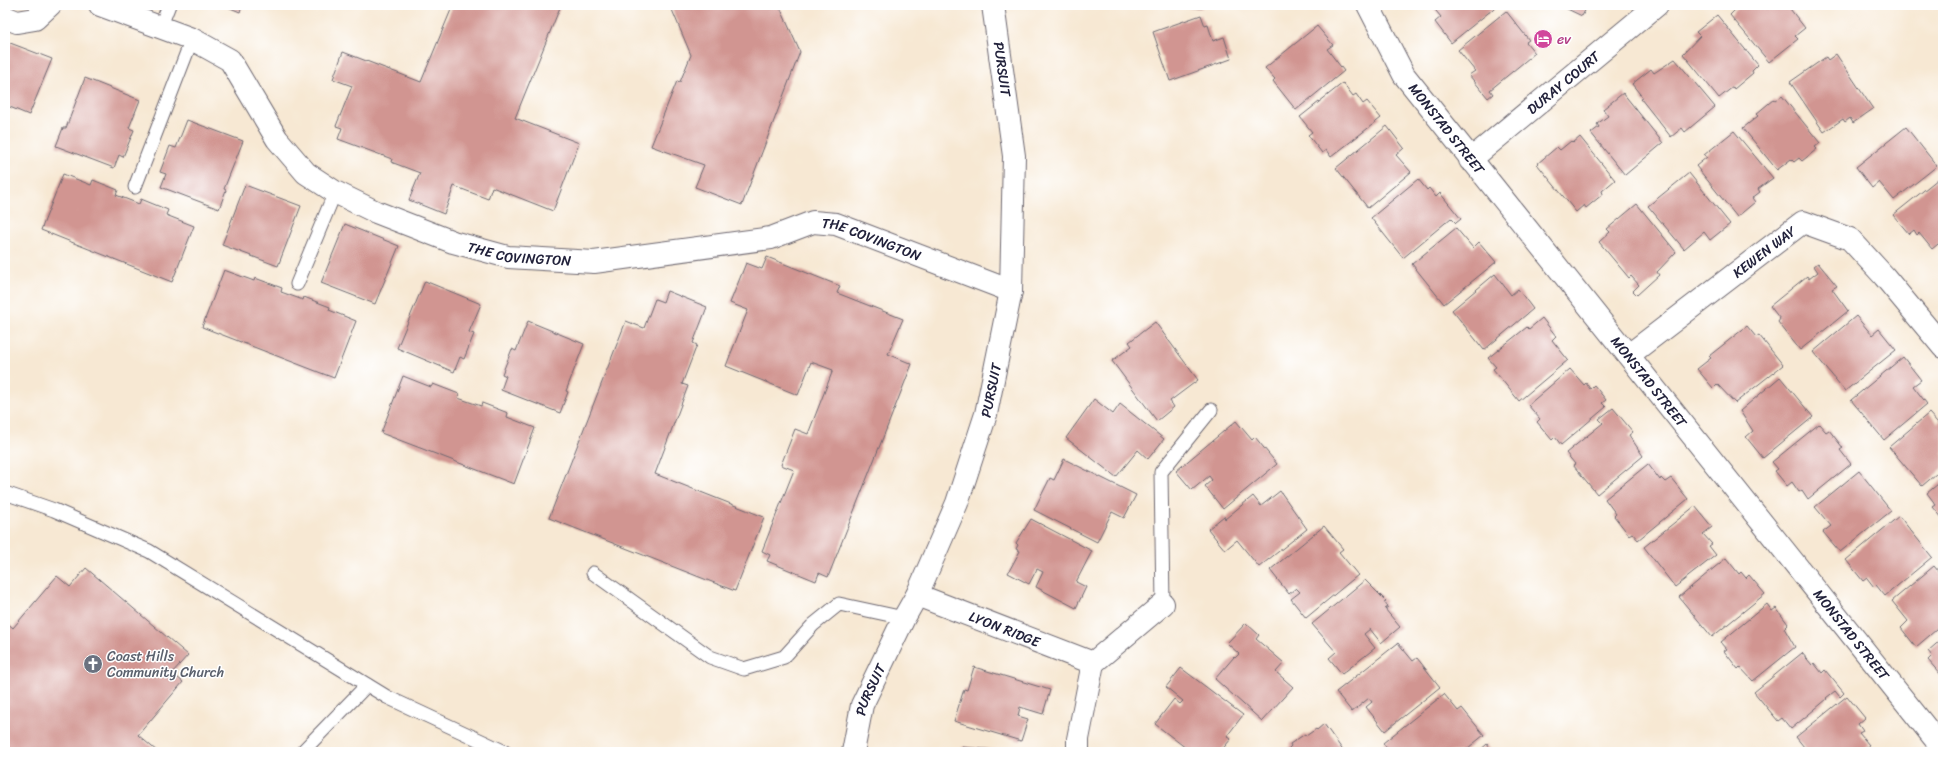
<svg xmlns="http://www.w3.org/2000/svg" width="1948" height="757" viewBox="0 0 1948 757" font-family="Sriracha,sans-serif">
	<style>
		.building { fill: #d19591 }
		.lines { fill: none; stroke-linecap: round; stroke-linejoin: round }
		.service-casing { stroke: #6d6770; stroke-width: 15 }
		.minor-casing { stroke: #6d6770; stroke-width: 24 }
		.tertiary-casing { stroke: #6d6770; stroke-width: 24 }
		.service { stroke: #fff; stroke-width: 13 }
		.minor { stroke: #fff; stroke-width: 22 }
		.tertiary { stroke: #fff; stroke-width: 22 }
		.labels { text-anchor: middle; dominant-baseline: central; stroke-width: 3; stroke-linejoin: round; paint-order: stroke }
		.hotel-label { font-size: 14px; fill: #b23c85; stroke: #fff; text-anchor: start }
		.street-label { font-size: 14px; fill: #22223b; stroke: #fff }
		.worship-label { font-size: 14px; fill: #5b616d; stroke: #fff; text-anchor: start }
	</style>
	<rect width="100%" height="100%" fill="#fff"/>
	<filter id="ink" filterUnits="userSpaceOnUse"><feTurbulence type="fractalNoise" baseFrequency=".025" numOctaves="2"/><feDisplacementMap in="SourceGraphic" scale="8" xChannelSelector="R" yChannelSelector="G"/><feConvolveMatrix kernelMatrix="1 2 1 2 8 2 1 2 1" color-interpolation-filters="sRGB"/></filter>
	<filter id="wash" filterUnits="userSpaceOnUse"><feTurbulence type="fractalNoise" baseFrequency=".012" numOctaves="4" result="noise"/><feDisplacementMap in="SourceGraphic" scale="16" xChannelSelector="R" yChannelSelector="G"/><feGaussianBlur stdDeviation="0.9" result="paint"/><feColorMatrix in="noise" values="0 0 0 0 0 0 0 0 0 0 0 0 0 0 0 0 0 1.4 0 .05"/><feComposite in="paint" operator="in"/></filter>
	<g filter="url(#wash)">
		<rect width="100%" height="100%" fill="#f7e8d3"/>
		<g id="blocks">
			<!-- building -->
			<g class="building">
				<path d="M 223,5 L 243,5 L 240,12 Z"/>
				<path d="M 453,5 L 561,5 L 515,118 L 579,143 L 553,211 L 492,187 L 488,199 L 454,186 L 444,214 L 409,200 L 420,173 L 391,162 L 392,159 L 338,139 L 342,128 L 336,126 L 352,86 L 333,79 L 343,52 L 421,82 Z"/>
				<path d="M 670,5 L 779,5 L 800,52 L 742,205 L 695,187 L 704,165 L 651,146 L 677,81 L 680,82 L 691,55 Z"/>
				<path d="M 1134,5 L 1203,5 L 1202,8 Z"/>
				<path d="M 1431,5 L 1498,5 L 1451,43 L 1435,22 L 1441,17 Z"/>
				<path d="M 1559,5 L 1588,5 L 1582,16 Z"/>
				<path d="M 1740,5 L 1787,5 L 1805,28 L 1795,36 L 1798,39 L 1769,62 L 1730,15 Z"/>
				<path d="M 1506,11 L 1529,40 L 1526,42 L 1535,53 L 1490,90 L 1493,94 L 1488,98 L 1469,75 L 1475,71 L 1458,50 Z"/>
				<path d="M 1201,15 L 1205,26 L 1208,25 L 1213,41 L 1224,37 L 1231,59 L 1170,81 L 1153,32 Z"/>
				<path d="M 1717,15 L 1758,65 L 1752,71 L 1753,73 L 1734,89 L 1733,87 L 1719,98 L 1683,54 L 1700,36 L 1696,32 Z"/>
				<path d="M 1317,26 L 1333,45 L 1327,49 L 1344,71 L 1296,110 L 1273,81 L 1275,79 L 1265,68 Z"/>
				<path d="M 5,41 L 52,59 L 29,115 L 5,105 Z"/>
				<path d="M 1836,54 L 1873,109 L 1853,123 L 1850,118 L 1845,122 L 1843,119 L 1824,132 L 1790,82 L 1826,57 L 1828,60 Z"/>
				<path d="M 1675,59 L 1715,107 L 1685,132 L 1682,128 L 1671,137 L 1641,99 L 1643,98 L 1632,84 L 1651,69 L 1654,73 Z"/>
				<path d="M 85,78 L 140,100 L 129,128 L 134,130 L 123,157 L 119,155 L 114,168 L 56,146 L 63,128 L 66,128 Z"/>
				<path d="M 1343,83 L 1353,96 L 1356,94 L 1363,104 L 1367,101 L 1381,118 L 1331,157 L 1326,150 L 1322,153 L 1308,135 L 1312,132 L 1300,117 Z"/>
				<path d="M 1623,93 L 1663,143 L 1625,175 L 1591,133 L 1599,127 L 1597,124 L 1608,116 L 1603,109 Z"/>
				<path d="M 1782,96 L 1820,143 L 1815,147 L 1817,149 L 1802,161 L 1799,158 L 1794,162 L 1791,159 L 1777,170 L 1743,128 L 1758,116 L 1756,114 L 1774,99 L 1775,101 Z"/>
				<path d="M 187,120 L 243,141 L 224,189 L 226,190 L 219,209 L 161,187 L 166,174 L 160,172 L 170,146 L 176,148 Z"/>
				<path d="M 1387,126 L 1404,148 L 1396,155 L 1411,172 L 1368,208 L 1336,168 Z"/>
				<path d="M 1906,127 L 1937,166 L 1894,200 L 1879,182 L 1872,188 L 1856,167 Z"/>
				<path d="M 1734,131 L 1773,178 L 1758,189 L 1760,192 L 1752,198 L 1755,202 L 1737,217 L 1696,166 L 1707,157 L 1704,155 Z"/>
				<path d="M 1580,137 L 1615,180 L 1602,191 L 1603,194 L 1586,208 L 1584,205 L 1576,212 L 1537,164 L 1557,147 L 1560,150 L 1571,141 L 1573,143 Z"/>
				<path d="M 1689,173 L 1730,224 L 1710,240 L 1704,232 L 1684,249 L 1648,206 Z"/>
				<path d="M 63,174 L 91,185 L 93,180 L 118,190 L 116,195 L 139,204 L 141,199 L 168,210 L 166,215 L 194,226 L 172,282 L 41,230 Z"/>
				<path d="M 1943,175 L 1943,240 L 1932,249 L 1919,233 L 1917,235 L 1914,230 L 1909,234 L 1893,215 Z"/>
				<path d="M 1418,179 L 1427,190 L 1429,188 L 1436,197 L 1440,193 L 1461,219 L 1456,223 L 1451,218 L 1403,258 L 1371,218 Z"/>
				<path d="M 245,185 L 301,206 L 278,266 L 222,245 Z"/>
				<path d="M 1637,204 L 1676,252 L 1657,272 L 1659,275 L 1637,295 L 1633,291 L 1639,285 L 1631,276 L 1629,278 L 1599,242 L 1610,232 L 1607,229 Z"/>
				<path d="M 345,224 L 399,246 L 375,304 L 321,283 Z"/>
				<path d="M 1456,228 L 1473,248 L 1479,242 L 1496,262 L 1444,304 L 1412,264 Z"/>
				<path d="M 767,257 L 840,286 L 837,293 L 903,319 L 888,354 L 912,364 L 828,577 L 819,573 L 816,581 L 767,561 L 770,555 L 762,551 L 794,470 L 781,465 L 795,429 L 808,434 L 833,370 L 811,362 L 798,395 L 726,366 L 748,310 L 730,303 L 746,263 L 762,269 Z"/>
				<path d="M 1818,263 L 1837,286 L 1832,289 L 1848,311 L 1800,350 L 1778,322 L 1780,319 L 1770,306 L 1807,276 L 1809,279 L 1818,272 L 1814,266 Z"/>
				<path d="M 224,270 L 254,281 L 255,278 L 282,288 L 281,292 L 303,300 L 304,297 L 330,307 L 329,310 L 356,321 L 334,378 L 202,327 Z"/>
				<path d="M 1495,274 L 1511,295 L 1518,289 L 1533,309 L 1484,350 L 1452,310 Z"/>
				<path d="M 425,281 L 481,304 L 469,332 L 474,334 L 464,359 L 460,357 L 454,372 L 397,348 Z"/>
				<path d="M 667,291 L 707,307 L 693,343 L 697,345 L 682,384 L 688,386 L 655,474 L 764,517 L 735,591 L 549,518 L 626,321 L 644,328 L 655,299 L 663,302 Z"/>
				<path d="M 1856,316 L 1872,335 L 1879,329 L 1896,350 L 1845,391 L 1813,352 Z"/>
				<path d="M 1542,318 L 1556,336 L 1552,340 L 1568,360 L 1519,401 L 1493,369 L 1496,367 L 1488,358 L 1527,327 L 1529,329 Z"/>
				<path d="M 528,321 L 584,344 L 566,391 L 568,392 L 560,413 L 501,390 L 506,376 L 502,374 L 512,349 L 516,351 Z"/>
				<path d="M 1155,322 L 1198,380 L 1170,401 L 1174,407 L 1157,421 L 1112,361 L 1132,346 L 1129,342 Z"/>
				<path d="M 1747,326 L 1756,337 L 1759,335 L 1783,365 L 1735,403 L 1717,384 L 1713,388 L 1697,369 L 1711,358 L 1709,356 Z"/>
				<path d="M 1903,357 L 1921,380 L 1913,386 L 1927,404 L 1884,440 L 1851,400 Z"/>
				<path d="M 1570,369 L 1584,385 L 1586,383 L 1590,389 L 1594,385 L 1606,400 L 1602,403 L 1606,407 L 1561,445 L 1555,437 L 1552,440 L 1537,422 L 1540,419 L 1528,405 Z"/>
				<path d="M 403,376 L 431,387 L 433,384 L 459,394 L 458,398 L 481,406 L 482,403 L 508,413 L 507,417 L 535,428 L 514,484 L 381,433 Z"/>
				<path d="M 1780,377 L 1813,417 L 1763,458 L 1746,437 L 1753,431 L 1740,411 Z"/>
				<path d="M 1094,399 L 1113,414 L 1120,404 L 1164,439 L 1148,459 L 1138,450 L 1116,477 L 1066,438 Z"/>
				<path d="M 1613,408 L 1633,432 L 1629,435 L 1643,456 L 1597,494 L 1573,465 L 1575,464 L 1566,453 L 1603,423 L 1599,419 Z"/>
				<path d="M 1929,413 L 1938,423 L 1940,420 L 1943,424 L 1943,468 L 1922,486 L 1889,447 Z"/>
				<path d="M 1236,421 L 1252,440 L 1255,437 L 1277,464 L 1223,509 L 1205,486 L 1212,480 L 1209,476 L 1192,490 L 1176,471 Z"/>
				<path d="M 1819,424 L 1826,432 L 1829,430 L 1843,448 L 1840,450 L 1851,464 L 1808,499 L 1802,490 L 1799,492 L 1792,482 L 1787,486 L 1775,471 L 1778,469 L 1772,462 Z"/>
				<path d="M 1064,459 L 1136,495 L 1124,518 L 1112,512 L 1097,542 L 1034,510 L 1050,478 L 1054,480 Z"/>
				<path d="M 1648,464 L 1660,480 L 1661,478 L 1665,482 L 1671,478 L 1688,499 L 1638,540 L 1632,533 L 1629,535 L 1614,516 L 1616,514 L 1605,499 Z"/>
				<path d="M 1859,471 L 1891,511 L 1840,552 L 1823,532 L 1831,526 L 1815,507 Z"/>
				<path d="M 1943,480 L 1943,519 L 1933,507 L 1936,505 L 1927,493 Z"/>
				<path d="M 1280,491 L 1307,529 L 1259,567 L 1237,540 L 1225,550 L 1208,529 L 1224,516 L 1225,519 L 1253,496 L 1261,506 Z"/>
				<path d="M 1695,506 L 1712,527 L 1703,534 L 1712,544 L 1709,546 L 1716,555 L 1675,587 L 1644,547 Z"/>
				<path d="M 1899,516 L 1932,557 L 1885,596 L 1876,585 L 1874,587 L 1867,578 L 1863,581 L 1846,560 Z"/>
				<path d="M 1031,519 L 1092,551 L 1076,582 L 1086,587 L 1076,608 L 1036,587 L 1043,572 L 1037,569 L 1029,584 L 1008,573 L 1020,551 L 1016,549 L 1018,545 L 1016,543 Z"/>
				<path d="M 1324,526 L 1343,549 L 1339,552 L 1358,575 L 1306,618 L 1291,599 L 1300,592 L 1296,588 L 1289,594 L 1270,570 Z"/>
				<path d="M 1726,558 L 1739,574 L 1741,572 L 1746,578 L 1749,575 L 1765,594 L 1712,637 L 1679,597 Z"/>
				<path d="M 1934,566 L 1943,577 L 1943,624 L 1916,647 L 1901,628 L 1908,621 L 1892,601 Z"/>
				<path d="M 86,568 L 188,655 L 172,673 L 183,682 L 138,735 L 158,752 L 5,752 L 5,621 L 13,628 L 57,576 L 70,587 Z"/>
				<path d="M 1365,580 L 1386,601 L 1384,602 L 1388,607 L 1385,609 L 1400,627 L 1381,643 L 1370,629 L 1364,634 L 1375,648 L 1342,674 L 1329,658 L 1336,652 L 1312,624 Z"/>
				<path d="M 1767,604 L 1772,611 L 1776,608 L 1788,624 L 1784,628 L 1795,647 L 1753,681 L 1740,667 L 1738,669 L 1724,651 L 1727,649 L 1721,642 Z"/>
				<path d="M 1246,623 L 1259,635 L 1256,639 L 1284,663 L 1276,672 L 1293,687 L 1262,721 L 1215,679 L 1234,657 L 1235,658 L 1239,654 L 1227,643 Z"/>
				<path d="M 1943,638 L 1943,673 L 1941,675 L 1928,660 L 1932,656 L 1928,651 Z"/>
				<path d="M 1398,643 L 1413,661 L 1417,658 L 1440,687 L 1385,731 L 1366,707 L 1372,702 L 1369,698 L 1352,712 L 1336,692 Z"/>
				<path d="M 1802,653 L 1812,665 L 1814,663 L 1822,673 L 1825,670 L 1844,693 L 1840,697 L 1835,691 L 1826,698 L 1827,699 L 1791,729 L 1782,718 L 1778,721 L 1754,692 Z"/>
				<path d="M 974,667 L 1050,690 L 1043,714 L 1020,707 L 1018,716 L 1028,719 L 1021,741 L 954,721 L 964,689 L 967,690 Z"/>
				<path d="M 1181,668 L 1243,715 L 1227,736 L 1231,739 L 1220,752 L 1191,752 L 1155,724 L 1174,699 L 1180,704 L 1183,701 L 1166,687 Z"/>
				<path d="M 1444,694 L 1458,711 L 1462,708 L 1484,735 L 1463,752 L 1390,752 L 1383,743 Z"/>
				<path d="M 1847,696 L 1865,718 L 1858,724 L 1863,731 L 1859,733 L 1869,745 L 1860,752 L 1808,752 L 1796,737 Z"/>
				<path d="M 1324,724 L 1344,752 L 1289,752 L 1288,749 L 1291,746 L 1290,744 L 1305,734 L 1306,736 L 1316,729 L 1317,730 Z"/>
				<path d="M 1487,744 L 1493,752 L 1478,752 Z"/>
				<path d="M 962,747 L 1008,751 L 1008,752 L 962,752 Z"/>
			</g>
		</g>
	</g>
	<g filter="url(#ink)">
		<use href="#blocks" fill-opacity="0" stroke="#6d6770" stroke-width="1"/>
		<g class="lines">
			<defs>
				<g id="service">
					<path d="M 160,28 L 169,5"/>
					<path d="M 135,187 L 192,39"/>
					<path d="M 297,284 L 335,192"/>
					<path d="M 5,493 L 54,510 L 149,551 L 387,697 L 505,752"/>
					<path d="M 593,573 L 710,657 L 744,669 L 784,657 L 813,625 L 839,604 L 904,618"/>
					<path d="M 1163,604 L 1161,472 L 1211,410"/>
					<path d="M 302,752 L 367,685"/>
				</g>
				<g id="minor">
					<path id="s1" d="M 100,5 L 192,39 L 230,60 L 277,139 L 306,173 L 335,192 L 376,212 L 453,242 L 508,257 L 594,262 L 771,238 L 813,222 L 836,224 L 1011,291"/>
					<path id="s2" d="M 1368,5 L 1404,75 L 1943,749"/>
					<path d="M 5,17 L 17,22 L 35,19 L 50,5"/>
					<path id="s3" d="M 1470,160 L 1657,5"/>
					<path id="s4" d="M 1629,355 L 1803,222 L 1850,239 L 1884,276 L 1943,347"/>
					<path id="s5" d="M 917,595 L 1093,663 L 1078,739 L 1078,752"/>
					<path d="M 1093,663 L 1163,604"/>
				</g>
				<g id="tertiary">
					<path id="s6" d="M 853,752 L 862,705 L 904,618 L 917,595 L 957,503 L 986,414 L 1011,291 L 1014,156 L 993,5"/>
				</g>
			</defs>
			<!-- service casing -->
			<use href="#service" class="service-casing"/>
			<!-- minor casing -->
			<use href="#minor" class="minor-casing"/>
			<!-- tertiary casing -->
			<use href="#tertiary" class="tertiary-casing"/>
			<!-- service -->
			<use href="#service" class="service"/>
			<!-- minor -->
			<use href="#minor" class="minor"/>
			<!-- tertiary -->
			<use href="#tertiary" class="tertiary"/>
		</g>
	</g>
	<!-- icons -->
	<defs>
		<symbol id="hotel-disc" viewBox="-11 -11 22 22"><circle r="9.5" fill="#d1479c" stroke="#fff"/><path d="M-6-4.5h1.5V1H6V5H4.5V3h-9V5H-6ZM-4 0a1.8 1.8 0 1 1 3.6 0ZM.5 0V-2.5h3Q6-2.5 6 0Z" fill="#fff"/></symbol>
		<symbol id="church-disc" viewBox="-11 -11 22 22"><circle r="9.5" fill="#6b7280" stroke="#fff"/><path d="M-1.2-6h2.4v3.5h3.3v2.4h-3.3V6h-2.4V-.1h-3.3v-2.4h3.3Z" fill="#fff"/></symbol>
	</defs>
	<g fill-rule="evenodd">
		<use href="#hotel-disc" x="1532" y="28" width="22" height="22"/>
		<use href="#church-disc" x="82" y="653" width="22" height="22"/>
	</g>
	<g class="labels">
		<!-- hotel labels -->
		<g class="hotel-label">
			<text x="1557" y="39">ev</text>
		</g>
		<!-- street labels -->
		<g class="street-label">
			<text transform="translate(1002 69) rotate(82)">PURSUIT</text>
			<text stroke="none"><textPath href="#s3" startOffset="121">DURAY COURT</textPath></text>
			<text stroke="none"><textPath href="#s2" startOffset="147">MONSTAD STREET</textPath></text>
			<text stroke="none"><textPath href="#s1" startOffset="869">THE COVINGTON</textPath></text>
			<text stroke="none"><textPath href="#s4" startOffset="170">KEWEN WAY</textPath></text>
			<text stroke="none"><textPath href="#s1" startOffset="509">THE COVINGTON</textPath></text>
			<text stroke="none"><textPath href="#s2" startOffset="471">MONSTAD STREET</textPath></text>
			<text stroke="none"><textPath href="#s6" startOffset="389">PURSUIT</textPath></text>
			<text stroke="none"><textPath href="#s5" startOffset="94">LYON RIDGE</textPath></text>
			<text stroke="none"><textPath href="#s2" startOffset="795">MONSTAD STREET</textPath></text>
			<text stroke="none"><textPath href="#s6" startOffset="65">PURSUIT</textPath></text>
		</g>
		<!-- worship labels -->
		<g class="worship-label">
			<text x="107" y="656">Coast Hills<tspan x="107" dy="16">Community Church</tspan></text>
		</g>
	</g>
	<!-- margin -->
	<rect width="1948" height="757" fill="none" stroke="#fff" stroke-width="20"/>
</svg>
